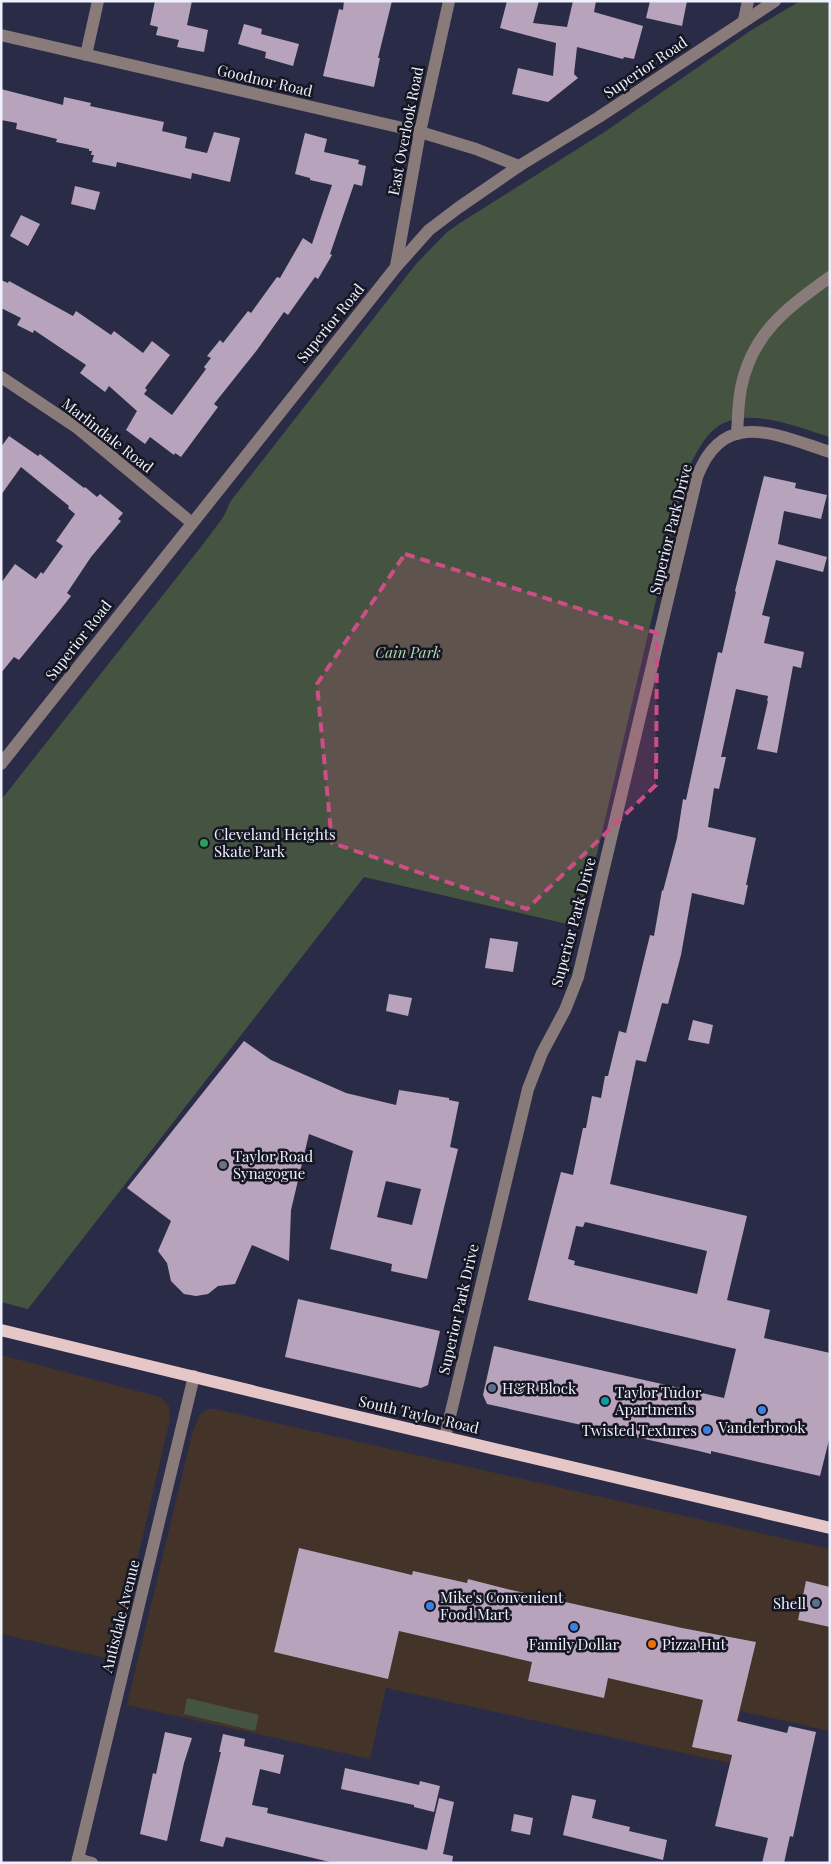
<svg xmlns="http://www.w3.org/2000/svg" width="831" height="1864" viewBox="0 0 831 1864" font-family="'Playfair Display',serif">
	<style>
		.commercial { fill: #433328 }
		.green { fill: #445440 }
		.building { fill: #b7a4bc; fill-rule: evenodd }
		.lines { fill: none; stroke-linecap: round; stroke-linejoin: round }
		.minor { stroke: #8a7b7b; stroke-width: 12 }
		.major { stroke: #e5c7c8; stroke-width: 12 }
		.marked { fill: #cd4e84; fill-opacity: 0.2; stroke: #cd4e84; stroke-width: 4; stroke-dasharray: 10 6; stroke-linejoin: round }
		.leisure-dot { fill: #2e9e5b; stroke: #151622; stroke-width: 2 }
		.worship-dot { fill: #6b7280; stroke: #151622; stroke-width: 2 }
		.service-dot { fill: #5c6f8a; stroke: #151622; stroke-width: 2 }
		.culture-dot { fill: #0f9aa8; stroke: #151622; stroke-width: 2 }
		.shop-dot { fill: #3f7fe0; stroke: #151622; stroke-width: 2 }
		.food-dot { fill: #e8710a; stroke: #151622; stroke-width: 2 }
		.labels { text-anchor: middle; dominant-baseline: central; stroke-width: 5; stroke-linejoin: round; paint-order: stroke }
		.street-label { font-size: 15px; fill: #eef0fe; stroke: #151622 }
		.park-label { font-size: 15px; font-style: italic; fill: #b5d9ae; stroke: #151622 }
		.poi-label { font-size: 15px; fill: #eef0fe; stroke: #151622; text-anchor: start }
	</style>
	<rect width="100%" height="100%" fill="#2a2c47"/>
	<!-- commercial -->
	<g class="commercial">
		<path d="M 1,1355 L 160,1397 L 169,1406 L 170,1419 L 114,1660 L 1,1634 Z"/>
		<path d="M 208,1409 L 215,1409 L 830,1549 L 830,1731 L 741,1711 L 729,1763 L 386,1688 L 370,1759 L 127,1705 L 192,1434 L 200,1414 Z"/>
	</g>
	<!-- green -->
	<g class="green">
		<path d="M 800,1 L 830,1 L 830,437 C 796,427 741,402 711,432 C 700,444 692,461 685,475 L 580,927 L 364,877 L 28,1309 L 1,1302 L 1,800 L 204,543 L 224,516 L 230,502 L 416,264 L 446,233 L 460,223 L 606,131 L 750,31 Z"/>
		<path d="M 187,1698 L 259,1715 L 255,1731 L 184,1714 Z"/>
	</g>
	<!-- building -->
	<g class="building">
		<path d="M 155,1 L 192,1 L 187,25 L 208,30 L 204,52 L 177,47 L 179,40 L 156,35 L 158,27 L 150,25 Z"/>
		<path d="M 344,1 L 392,1 L 378,58 L 380,58 L 374,87 L 323,76 L 339,9 L 343,10 Z"/>
		<path d="M 507,1 L 539,1 L 533,23 L 567,27 L 573,1 L 596,1 L 594,12 L 643,26 L 634,59 L 624,57 L 623,59 L 577,47 L 574,74 L 578,78 L 548,102 L 512,94 L 518,68 L 553,76 L 556,43 L 500,28 Z"/>
		<path d="M 650,1 L 687,1 L 682,26 L 646,18 Z"/>
		<path d="M 244,24 L 262,29 L 261,34 L 299,44 L 293,66 L 265,58 L 266,52 L 238,44 Z"/>
		<path d="M 1,89 L 63,105 L 64,97 L 91,103 L 90,106 L 164,122 L 162,131 L 187,137 L 185,148 L 207,153 L 214,132 L 240,138 L 230,182 L 192,173 L 191,179 L 117,162 L 116,167 L 92,162 L 94,155 L 91,155 L 92,151 L 89,151 L 89,149 L 56,142 L 57,139 L 16,129 L 17,123 L 1,120 Z"/>
		<path d="M 305,133 L 327,139 L 324,152 L 359,160 L 358,164 L 366,166 L 362,186 L 354,184 L 330,254 L 332,255 L 318,279 L 315,277 L 288,315 L 284,312 L 257,350 L 214,404 L 218,407 L 181,457 L 175,453 L 174,455 L 150,437 L 145,444 L 126,430 L 137,411 L 109,386 L 105,392 L 80,373 L 86,365 L 34,330 L 33,333 L 17,325 L 21,318 L 1,308 L 1,280 L 8,283 L 9,281 L 73,316 L 76,311 L 111,335 L 114,331 L 143,353 L 152,341 L 170,355 L 145,388 L 147,390 L 144,394 L 172,415 L 206,369 L 204,367 L 211,358 L 207,356 L 220,340 L 223,343 L 248,311 L 251,313 L 277,277 L 280,278 L 303,238 L 312,244 L 332,185 L 310,180 L 310,178 L 295,174 Z"/>
		<path d="M 75,186 L 100,192 L 95,210 L 71,204 Z"/>
		<path d="M 21,215 L 40,224 L 28,246 L 10,236 Z"/>
		<path d="M 9,436 L 38,456 L 40,454 L 84,488 L 85,487 L 97,497 L 100,494 L 123,513 L 118,519 L 121,521 L 91,557 L 67,593 L 71,596 L 60,610 L 19,660 L 14,657 L 1,673 L 1,583 L 15,564 L 36,579 L 41,572 L 43,574 L 63,546 L 56,541 L 75,514 L 68,508 L 69,506 L 21,467 L 1,495 L 1,447 Z"/>
		<path d="M 764,476 L 796,483 L 795,488 L 827,495 L 821,519 L 784,511 L 778,544 L 827,557 L 823,572 L 776,560 L 762,615 L 770,617 L 764,643 L 804,652 L 801,668 L 793,666 L 777,753 L 757,749 L 768,701 L 767,701 L 768,696 L 736,689 L 721,757 L 726,757 L 719,789 L 714,788 L 708,827 L 756,838 L 746,885 L 748,885 L 744,905 L 692,893 L 681,955 L 668,1004 L 662,1003 L 646,1062 L 636,1060 L 610,1184 L 747,1216 L 727,1300 L 770,1310 L 764,1338 L 830,1353 L 830,1436 L 820,1476 L 711,1451 L 711,1454 L 699,1451 L 487,1404 L 483,1395 L 494,1346 L 724,1398 L 736,1349 L 528,1300 L 561,1172 L 573,1175 L 583,1128 L 586,1128 L 592,1096 L 601,1098 L 605,1076 L 608,1076 L 619,1031 L 626,1033 L 650,935 L 654,936 L 662,890 L 663,891 L 677,838 L 683,799 L 686,800 L 718,652 L 722,653 L 736,592 L 735,591 ZM 585,1222 L 707,1251 L 697,1294 L 574,1265 L 575,1261 L 568,1259 L 576,1226 L 583,1227 Z"/>
		<path d="M 490,938 L 518,942 L 513,972 L 485,968 Z"/>
		<path d="M 389,994 L 412,998 L 408,1016 L 386,1011 Z"/>
		<path d="M 693,1020 L 713,1025 L 709,1044 L 688,1040 Z"/>
		<path d="M 244,1041 L 271,1060 L 346,1093 L 396,1105 L 399,1090 L 449,1098 L 449,1100 L 459,1102 L 450,1147 L 458,1149 L 427,1279 L 391,1271 L 392,1264 L 330,1249 L 353,1151 L 309,1134 L 291,1210 L 289,1261 L 252,1245 L 235,1284 L 218,1286 L 208,1294 L 196,1296 L 184,1294 L 171,1281 L 167,1263 L 158,1251 L 171,1221 L 127,1188 ZM 386,1181 L 421,1189 L 412,1225 L 377,1217 Z"/>
		<path d="M 298,1299 L 440,1331 L 428,1385 L 421,1388 L 285,1357 Z"/>
		<path d="M 299,1548 L 412,1575 L 413,1571 L 467,1583 L 468,1579 L 507,1589 L 682,1628 L 756,1642 L 737,1721 L 787,1733 L 789,1726 L 816,1732 L 793,1837 L 790,1836 L 784,1863 L 762,1863 L 768,1838 L 715,1826 L 732,1755 L 692,1747 L 703,1700 L 608,1678 L 604,1698 L 528,1681 L 532,1662 L 399,1631 L 388,1679 L 274,1652 Z"/>
		<path d="M 806,1581 L 830,1587 L 830,1627 L 798,1620 Z"/>
		<path d="M 165,1732 L 192,1738 L 184,1763 L 167,1841 L 140,1834 L 153,1773 L 156,1774 Z"/>
		<path d="M 223,1734 L 245,1739 L 244,1746 L 284,1755 L 280,1774 L 260,1769 L 252,1805 L 268,1808 L 267,1813 L 427,1850 L 439,1798 L 454,1802 L 443,1854 L 453,1856 L 452,1863 L 334,1863 L 226,1837 L 223,1847 L 200,1841 L 221,1752 L 219,1752 Z"/>
		<path d="M 345,1768 L 419,1785 L 420,1781 L 440,1786 L 434,1812 L 414,1807 L 414,1805 L 341,1789 Z"/>
		<path d="M 572,1795 L 596,1800 L 592,1818 L 630,1827 L 629,1831 L 667,1840 L 663,1860 L 563,1835 Z"/>
		<path d="M 514,1814 L 533,1818 L 530,1835 L 511,1831 Z"/>
	</g>
	<g class="lines">
		<!-- minor -->
		<g class="minor">
			<path d="M 744,20 L 748,1"/>
			<path d="M 1,35 L 420,132 L 476,149 L 519,166"/>
			<path d="M 86,55 L 98,1"/>
			<path d="M 396,266 L 420,132 L 449,1"/>
			<path d="M 1,377 L 76,427 L 192,523"/>
			<path d="M 737,434 C 738,419 738,403 741,388 C 752,333 787,308 830,277"/>
			<path d="M 1,764 L 396,267 L 429,230 L 458,208 L 519,166 L 599,117 L 775,1"/>
			<path d="M 445,1437 L 528,1089 L 542,1053 L 565,1010 L 578,977 L 697,477 C 723,407 777,435 830,452"/>
			<path d="M 78,1859 L 92,1863"/>
			<path d="M 77,1863 L 194,1376"/>
		</g>
		<!-- major -->
		<path class="major" d="M 1,1330 L 338,1412 L 830,1528"/>
	</g>
	<!-- marked area -->
	<path class="marked" d="M 405,554 L 657,633 L 656,785 L 527,909 L 332,843 L 317,684 Z"/>
	<!-- markers -->
	<circle class="leisure-dot" cx="204" cy="843" r="5"/>
	<circle class="worship-dot" cx="223" cy="1165" r="5"/>
	<g class="service-dot">
		<circle cx="492" cy="1388" r="5"/>
		<circle cx="816" cy="1603" r="5"/>
	</g>
	<circle class="culture-dot" cx="605" cy="1401" r="5"/>
	<g class="shop-dot">
		<circle cx="762" cy="1410" r="5"/>
		<circle cx="707" cy="1430" r="5"/>
		<circle cx="430" cy="1606" r="5"/>
		<circle cx="574" cy="1627" r="5"/>
	</g>
	<circle class="food-dot" cx="652" cy="1644" r="5"/>
	<g class="labels">
		<!-- street labels -->
		<g class="street-label">
			<text transform="translate(645 67) rotate(-34)">Superior Road</text>
			<text transform="translate(265 80) rotate(13)">Goodnor Road</text>
			<text transform="translate(405 131) rotate(-79)">East Overlook Road</text>
			<text transform="translate(330 323) rotate(-51)">Superior Road</text>
			<text transform="translate(108 435) rotate(38)">Marlindale Road</text>
			<text transform="translate(670 529) rotate(-76)">Superior Park Drive</text>
			<text transform="translate(78 640) rotate(-52)">Superior Road</text>
			<text transform="translate(573 922) rotate(-75)">Superior Park Drive</text>
			<text transform="translate(458 1309) rotate(-77)">Superior Park Drive</text>
			<text transform="translate(419 1414) rotate(13)">South Taylor Road</text>
			<text transform="translate(120 1616) rotate(-76)">Antisdale Avenue</text>
		</g>
		<!-- park labels -->
		<g class="park-label">
			<text x="408" y="652">Cain Park</text>
		</g>
		<!-- poi labels -->
		<g class="poi-label">
			<text x="214" y="834">Cleveland Heights<tspan x="214" dy="17">Skate Park</tspan></text>
			<text x="233" y="1156">Taylor Road<tspan x="233" dy="17">Synagogue</tspan></text>
			<text x="502" y="1388">H&amp;R Block</text>
			<text x="615" y="1392">Taylor Tudor<tspan x="615" dy="17">Apartments</tspan></text>
			<text x="762" y="1427" text-anchor="middle">Vanderbrook</text>
			<text x="697" y="1430" text-anchor="end">Twisted Textures</text>
			<text x="440" y="1597">Mike's Convenient<tspan x="440" dy="17">Food Mart</tspan></text>
			<text x="806" y="1603" text-anchor="end">Shell</text>
			<text x="574" y="1644" text-anchor="middle">Family Dollar</text>
			<text x="662" y="1644">Pizza Hut</text>
		</g>
	</g>
	<!-- border -->
	<rect width="831" height="1864" fill="none" stroke="#eef0fe" stroke-width="5"/>
</svg>
